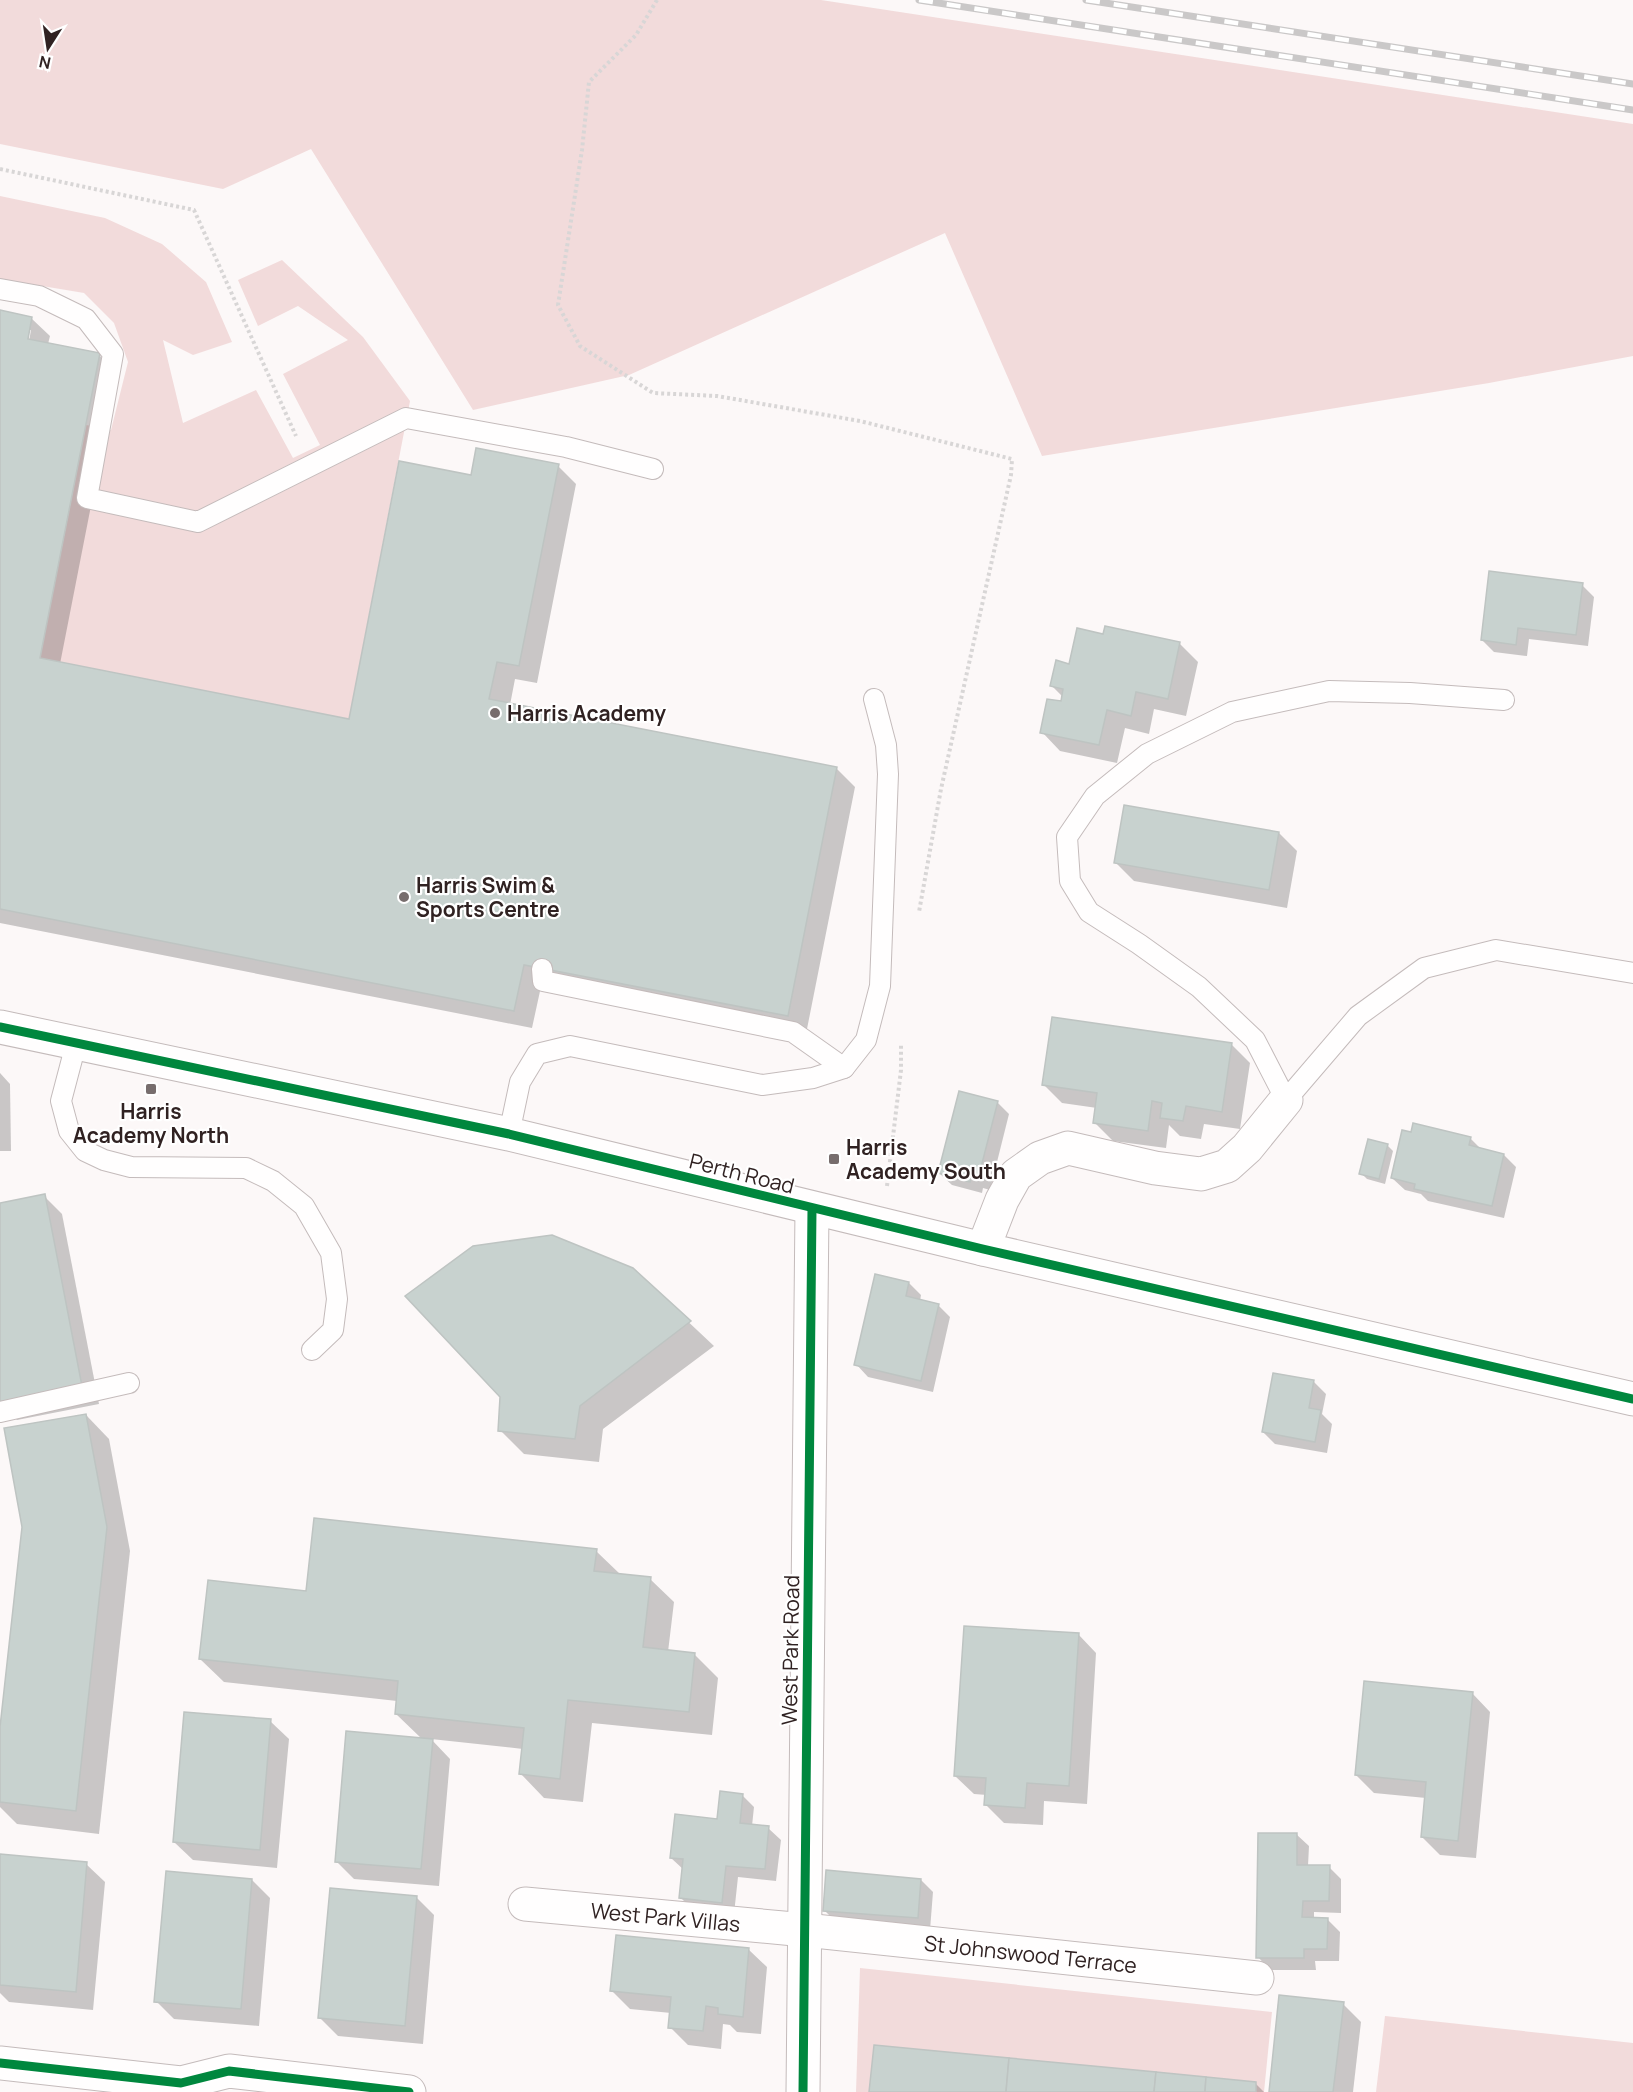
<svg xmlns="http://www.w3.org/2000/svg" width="1633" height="2092" viewBox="0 0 1633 2092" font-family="Manrope,sans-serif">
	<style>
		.green { fill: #f2dbdb }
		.shadow { fill: #0003; fill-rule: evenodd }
		.building { fill: #c8d2cf; stroke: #bec4c2; stroke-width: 1.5 }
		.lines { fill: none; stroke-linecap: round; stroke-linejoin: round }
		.service-casing { stroke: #c4bbbb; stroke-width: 22 }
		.minor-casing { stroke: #c4bbbb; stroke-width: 35 }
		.tertiary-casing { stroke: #c4bbbb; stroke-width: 35 }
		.path { stroke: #d8d6d6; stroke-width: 4; stroke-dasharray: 3 3; stroke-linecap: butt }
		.service { stroke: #fffefe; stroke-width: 20 }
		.minor { stroke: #fffefe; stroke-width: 33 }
		.tertiary { stroke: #fffefe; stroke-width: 33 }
		.rail-casing { stroke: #cac8c8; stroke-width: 7 }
		.rail { stroke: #fff; stroke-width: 4.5; stroke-dasharray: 14; stroke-linecap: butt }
		.cycleway-casing { stroke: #fff; stroke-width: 13 }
		.cycleway { stroke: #00873e; stroke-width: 9 }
		.poi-dot { fill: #776d6d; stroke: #fff; stroke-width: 2 }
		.labels { text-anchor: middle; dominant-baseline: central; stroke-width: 4.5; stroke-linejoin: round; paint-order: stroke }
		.poi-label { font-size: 21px; font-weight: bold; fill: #302222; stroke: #fff; text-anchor: start }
		.street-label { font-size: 21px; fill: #302222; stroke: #fff }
	</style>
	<rect width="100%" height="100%" fill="#fcf8f8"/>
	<!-- green -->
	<g class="green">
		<path d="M 0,0 L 821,0 L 1633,124 L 1633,356 L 1489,383 L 1042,456 L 945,233 L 629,375 L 473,410 L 311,149 L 223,189 L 0,144 Z"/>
		<path d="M 0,196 L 105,218 L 162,244 L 206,282 L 232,342 L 193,355 L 163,340 L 183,423 L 256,390 L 293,458 L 320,445 L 283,374 L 348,340 L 298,306 L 258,326 L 238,280 L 282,260 L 363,337 L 410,401 L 349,719 L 40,658 L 86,425 L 111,430 L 128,362 L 114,323 L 84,293 L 0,279 Z"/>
		<path d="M 860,1968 L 1272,2012 L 1264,2092 L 856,2092 Z"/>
		<path d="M 1385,2016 L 1633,2043 L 1633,2092 L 1376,2092 Z"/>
	</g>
	<!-- shadow -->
	<g class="shadow">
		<path d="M 0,312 L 31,318 L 50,336 L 48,344 L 99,355 L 117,373 L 60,664 L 350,720 L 472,477 L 558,466 L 576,484 L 537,683 L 515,679 L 510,705 L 836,768 L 855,787 L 806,1034 L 542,982 L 532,1028 L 0,923 ZM 28,330 L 31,330 L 28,347 Z"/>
		<path d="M 1582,585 L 1594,597 L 1588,646 L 1529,639 L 1527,656 L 1494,652 L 1482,640 Z"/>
		<path d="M 1105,636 L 1180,644 L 1198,662 L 1186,716 L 1154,709 L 1149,734 L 1125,728 L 1117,763 L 1060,751 L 1042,732 L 1062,703 L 1063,697 L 1052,686 L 1070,665 Z"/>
		<path d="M 1279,833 L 1297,851 L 1287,908 L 1134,881 L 1116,863 Z"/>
		<path d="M 1232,1045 L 1250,1063 L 1240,1129 L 1204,1124 L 1201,1139 L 1180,1136 L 1169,1125 L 1166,1148 L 1113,1141 L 1095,1123 L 1097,1108 L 1062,1103 L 1044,1085 Z"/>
		<path d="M 0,1073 L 10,1084 L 11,1151 L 0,1151 Z"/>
		<path d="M 997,1102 L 1009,1114 L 990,1190 L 983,1188 L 982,1193 L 952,1185 L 939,1173 Z"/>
		<path d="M 1470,1138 L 1482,1150 L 1504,1155 L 1516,1167 L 1504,1218 L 1428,1201 L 1421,1194 L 1405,1190 L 1392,1178 Z"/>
		<path d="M 1387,1145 L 1393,1151 L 1385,1184 L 1367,1179 L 1361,1173 Z"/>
		<path d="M 44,1196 L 62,1214 L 99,1404 L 17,1420 L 0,1402 L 0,1204 Z"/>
		<path d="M 632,1269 L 714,1346 L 603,1429 L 599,1462 L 524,1454 L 500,1430 Z"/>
		<path d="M 909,1283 L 921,1295 L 920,1301 L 938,1305 L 950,1317 L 933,1392 L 868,1377 L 856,1364 Z"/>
		<path d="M 1274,1375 L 1314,1382 L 1326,1394 L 1322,1414 L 1332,1424 L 1327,1453 L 1275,1444 L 1263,1432 Z"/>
		<path d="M 86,1415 L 109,1439 L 130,1551 L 99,1834 L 17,1824 L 0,1807 L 0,1741 Z"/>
		<path d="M 596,1551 L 620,1574 L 650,1579 L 674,1602 L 668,1652 L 695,1655 L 718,1678 L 712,1735 L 592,1723 L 583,1802 L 544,1798 L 521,1774 L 523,1749 L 431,1739 L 450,1759 L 439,1886 L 354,1879 L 336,1861 L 422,1739 L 396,1714 L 397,1701 L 224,1682 L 200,1659 L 307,1592 Z"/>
		<path d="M 1078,1634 L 1096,1653 L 1087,1804 L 1044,1801 L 1043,1825 L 1004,1823 L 986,1805 L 987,1795 L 974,1794 L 955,1776 Z"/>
		<path d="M 1472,1693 L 1490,1712 L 1476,1858 L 1440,1855 L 1422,1837 L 1426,1798 L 1374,1793 L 1356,1775 Z"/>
		<path d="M 270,1721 L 289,1739 L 277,1868 L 193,1860 L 174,1842 Z"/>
		<path d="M 742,1795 L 754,1807 L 752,1826 L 768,1828 L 781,1840 L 776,1881 L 738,1877 L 734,1914 L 693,1910 L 681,1898 L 684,1870 L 671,1858 L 718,1820 Z"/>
		<path d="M 1296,1834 L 1309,1846 L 1308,1866 L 1329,1867 L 1341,1879 L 1341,1913 L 1314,1912 L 1314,1919 L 1327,1919 L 1340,1932 L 1339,1961 L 1315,1961 L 1316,1970 L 1270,1970 L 1258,1957 Z"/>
		<path d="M 86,1864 L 105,1882 L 93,2010 L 9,2002 L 0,1993 L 0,1876 Z"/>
		<path d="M 252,1880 L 270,1898 L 259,2026 L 174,2019 L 156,2001 Z"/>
		<path d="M 921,1880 L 933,1892 L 930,1930 L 837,1923 L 824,1910 Z"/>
		<path d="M 416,1897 L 434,1915 L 423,2044 L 338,2036 L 320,2018 Z"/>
		<path d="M 748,1949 L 767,1967 L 761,2034 L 737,2032 L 730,2025 L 723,2024 L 721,2049 L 688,2045 L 670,2027 L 671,2013 L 630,2009 L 612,1991 Z"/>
		<path d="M 1343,2004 L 1361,2022 L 1353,2092 L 1271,2092 Z"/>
		<path d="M 1256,2084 L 1264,2092 L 871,2092 Z"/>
	</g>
	<!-- building -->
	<g class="building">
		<path d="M 0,310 L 32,317 L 28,339 L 100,353 L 40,658 L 349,719 L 399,461 L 471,475 L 476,448 L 559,464 L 519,666 L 497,662 L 489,699 L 837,767 L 788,1016 L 524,965 L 514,1011 L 0,909 Z"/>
		<path d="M 1489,571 L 1583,583 L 1576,635 L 1518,628 L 1516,645 L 1481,640 Z"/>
		<path d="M 1105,626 L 1180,642 L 1168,699 L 1136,692 L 1131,716 L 1107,710 L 1099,745 L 1040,733 L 1047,699 L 1061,701 L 1063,689 L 1050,686 L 1056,660 L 1069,664 L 1077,628 L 1103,634 Z"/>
		<path d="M 1124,805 L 1279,832 L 1269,890 L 1114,863 Z"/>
		<path d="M 1052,1017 L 1232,1043 L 1222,1112 L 1186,1106 L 1183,1121 L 1160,1118 L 1162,1103 L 1152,1101 L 1148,1131 L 1093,1123 L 1097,1093 L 1042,1085 Z"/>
		<path d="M 959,1091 L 998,1101 L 978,1179 L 971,1177 L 970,1182 L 938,1173 Z"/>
		<path d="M 1413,1123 L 1471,1137 L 1469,1145 L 1504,1154 L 1492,1206 L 1414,1189 L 1415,1184 L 1391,1178 L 1402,1130 L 1411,1132 Z"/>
		<path d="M 1368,1139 L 1388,1144 L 1379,1179 L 1359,1174 Z"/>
		<path d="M 45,1194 L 82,1386 L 0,1402 L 0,1203 Z"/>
		<path d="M 552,1235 L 633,1268 L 691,1321 L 580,1406 L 575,1439 L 498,1431 L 500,1397 L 405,1296 L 473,1246 Z"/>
		<path d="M 875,1274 L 909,1282 L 906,1296 L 939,1304 L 921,1381 L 854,1365 Z"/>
		<path d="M 1273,1373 L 1314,1380 L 1309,1408 L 1321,1410 L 1315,1442 L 1262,1432 Z"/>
		<path d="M 86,1414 L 107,1527 L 76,1811 L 0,1802 L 0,1727 L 22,1527 L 4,1428 Z"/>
		<path d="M 314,1518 L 597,1549 L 594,1571 L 651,1577 L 643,1647 L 695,1653 L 689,1712 L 568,1700 L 560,1779 L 519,1774 L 524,1728 L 395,1714 L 398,1681 L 199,1659 L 208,1580 L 306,1591 Z"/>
		<path d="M 964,1626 L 1079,1633 L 1069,1786 L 1027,1783 L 1025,1808 L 984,1805 L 986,1778 L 954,1776 Z"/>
		<path d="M 1364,1681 L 1473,1692 L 1458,1841 L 1421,1837 L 1426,1782 L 1355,1775 Z"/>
		<path d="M 184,1712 L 271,1719 L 260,1850 L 173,1842 Z"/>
		<path d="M 346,1731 L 433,1739 L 421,1869 L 335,1862 Z"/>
		<path d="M 720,1791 L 743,1794 L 740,1823 L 769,1826 L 765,1869 L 726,1866 L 722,1903 L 679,1898 L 683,1859 L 670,1858 L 675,1814 L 717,1819 Z"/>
		<path d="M 1258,1833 L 1297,1833 L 1297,1865 L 1330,1865 L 1329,1901 L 1303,1901 L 1302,1917 L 1328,1918 L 1327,1949 L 1304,1949 L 1304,1958 L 1256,1958 Z"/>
		<path d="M 0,1854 L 87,1862 L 76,1992 L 0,1985 Z"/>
		<path d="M 826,1870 L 921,1879 L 918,1918 L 823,1911 Z"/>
		<path d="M 166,1871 L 252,1879 L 241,2009 L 154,2002 Z"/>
		<path d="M 330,1888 L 417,1896 L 405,2026 L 318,2018 Z"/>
		<path d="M 616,1935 L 749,1948 L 743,2017 L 718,2014 L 718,2008 L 706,2006 L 703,2031 L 668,2028 L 671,1997 L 610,1991 Z"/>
		<path d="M 1279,1995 L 1344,2002 L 1333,2092 L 1269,2092 Z"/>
		<path d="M 874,2045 L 1009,2058 L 1006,2092 L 869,2092 Z"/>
		<path d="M 1009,2058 L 1156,2072 L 1154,2092 L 1006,2092 Z"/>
		<path d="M 1156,2072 L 1206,2077 L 1205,2092 L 1154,2092 Z"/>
		<path d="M 1206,2077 L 1256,2082 L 1256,2092 L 1205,2092 Z"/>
	</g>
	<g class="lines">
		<defs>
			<g id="service">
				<path d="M 0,289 L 39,296 L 86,319 L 113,354 L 87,498 L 198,522 L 406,418 L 566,447 L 653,469"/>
				<path d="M 1504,700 L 1410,693 L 1329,691 L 1232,712 L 1147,754 L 1095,796 L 1067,837 L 1070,881 L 1089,912 L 1139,944 L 1199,987 L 1255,1040 L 1286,1100 L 1358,1016 L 1424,968 L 1496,950 L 1633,973"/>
				<path d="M 542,969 L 543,981 L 793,1032 L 844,1068"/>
				<path d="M 76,1044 L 61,1101 L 69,1131 L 85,1151 L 104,1160 L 131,1167 L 246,1168 L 273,1181 L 304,1206 L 331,1253 L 337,1299 L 333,1330 L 312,1350"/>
				<path d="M 509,1134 L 520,1082 L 537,1054 L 570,1046 L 762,1085 L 813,1078 L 844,1068 L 866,1040 L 880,986 L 888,774 L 886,745 L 874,699"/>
				<path d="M 0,1412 L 129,1383"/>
			</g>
			<g id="minor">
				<path d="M 983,1249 L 1002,1200 L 1016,1175 L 1040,1158 L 1068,1148 L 1155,1168 L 1201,1174 L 1227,1166 L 1247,1148 L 1286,1100"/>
				<path id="s1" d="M 525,1904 L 805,1930 L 1257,1978"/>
				<path d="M 0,2063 L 181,2083 L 229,2071 L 409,2092"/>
				<path d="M 803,2092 L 812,1209"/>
			</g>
			<path id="tertiary" d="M 0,1027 L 509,1134 L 983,1249 L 1633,1399"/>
		</defs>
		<!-- service casing -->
		<use href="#service" class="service-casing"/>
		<!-- minor casing -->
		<use href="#minor" class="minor-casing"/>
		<!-- tertiary casing -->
		<use href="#tertiary" class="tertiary-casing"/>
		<!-- path -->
		<g class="path">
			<path d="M 657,0 L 636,35 L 589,82 L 582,150 L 558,305 L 580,346 L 653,393 L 717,396 L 860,421 L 1012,459 L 1011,475 L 941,789 L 919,912"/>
			<path d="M 0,169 L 194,210 L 296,436"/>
			<path d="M 887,1186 L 901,1070 L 901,1044"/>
		</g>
		<!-- service -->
		<use href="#service" class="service"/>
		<!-- minor -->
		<use href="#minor" class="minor"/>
		<!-- tertiary -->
		<use href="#tertiary" class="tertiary"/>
		<defs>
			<g id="rail">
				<path d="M 919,0 L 1633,110"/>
				<path d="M 1086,0 L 1633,84"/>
			</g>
		</defs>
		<!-- rail casing -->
		<use href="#rail" class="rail-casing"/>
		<!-- rail -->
		<use href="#rail" class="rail"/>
		<defs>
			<g id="cycleway">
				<path d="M 0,1027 L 509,1134 L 983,1249 L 1633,1399"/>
				<path d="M 0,2063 L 181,2083 L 229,2071 L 409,2092"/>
				<path d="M 803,2092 L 812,1209"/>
			</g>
		</defs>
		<!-- cycleway casing -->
		<use href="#cycleway" class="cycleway-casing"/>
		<!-- cycleway -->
		<use href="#cycleway" class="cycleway"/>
	</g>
	<!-- markers -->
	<g class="poi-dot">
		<circle cx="495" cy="713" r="6"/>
		<circle cx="404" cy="897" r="6"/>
		<rect x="145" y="1083" width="12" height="12" rx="3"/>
		<rect x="828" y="1153" width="12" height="12" rx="3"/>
	</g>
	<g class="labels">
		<!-- poi labels -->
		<g class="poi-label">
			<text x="507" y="713">Harris Academy</text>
			<text x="416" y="885">Harris Swim &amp;<tspan x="416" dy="24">Sports Centre</tspan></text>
			<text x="151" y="1111" text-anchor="middle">Harris<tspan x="151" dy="24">Academy North</tspan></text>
			<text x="846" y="1147">Harris<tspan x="846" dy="24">Academy South</tspan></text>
		</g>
		<!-- street labels -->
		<g class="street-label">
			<text transform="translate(742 1173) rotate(14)">Perth Road</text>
			<text transform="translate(790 1650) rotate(-89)">West Park Road</text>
			<text stroke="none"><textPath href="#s1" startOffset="141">West Park Villas</textPath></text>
			<text stroke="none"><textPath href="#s1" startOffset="508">St Johnswood Terrace</textPath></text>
		</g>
	</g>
	<!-- north arrow -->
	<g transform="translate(48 48) rotate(192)" stroke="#ffffff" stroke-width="4.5" paint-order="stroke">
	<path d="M0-4.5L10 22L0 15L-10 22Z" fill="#302222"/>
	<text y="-9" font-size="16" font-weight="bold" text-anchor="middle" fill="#302222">N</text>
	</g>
</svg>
